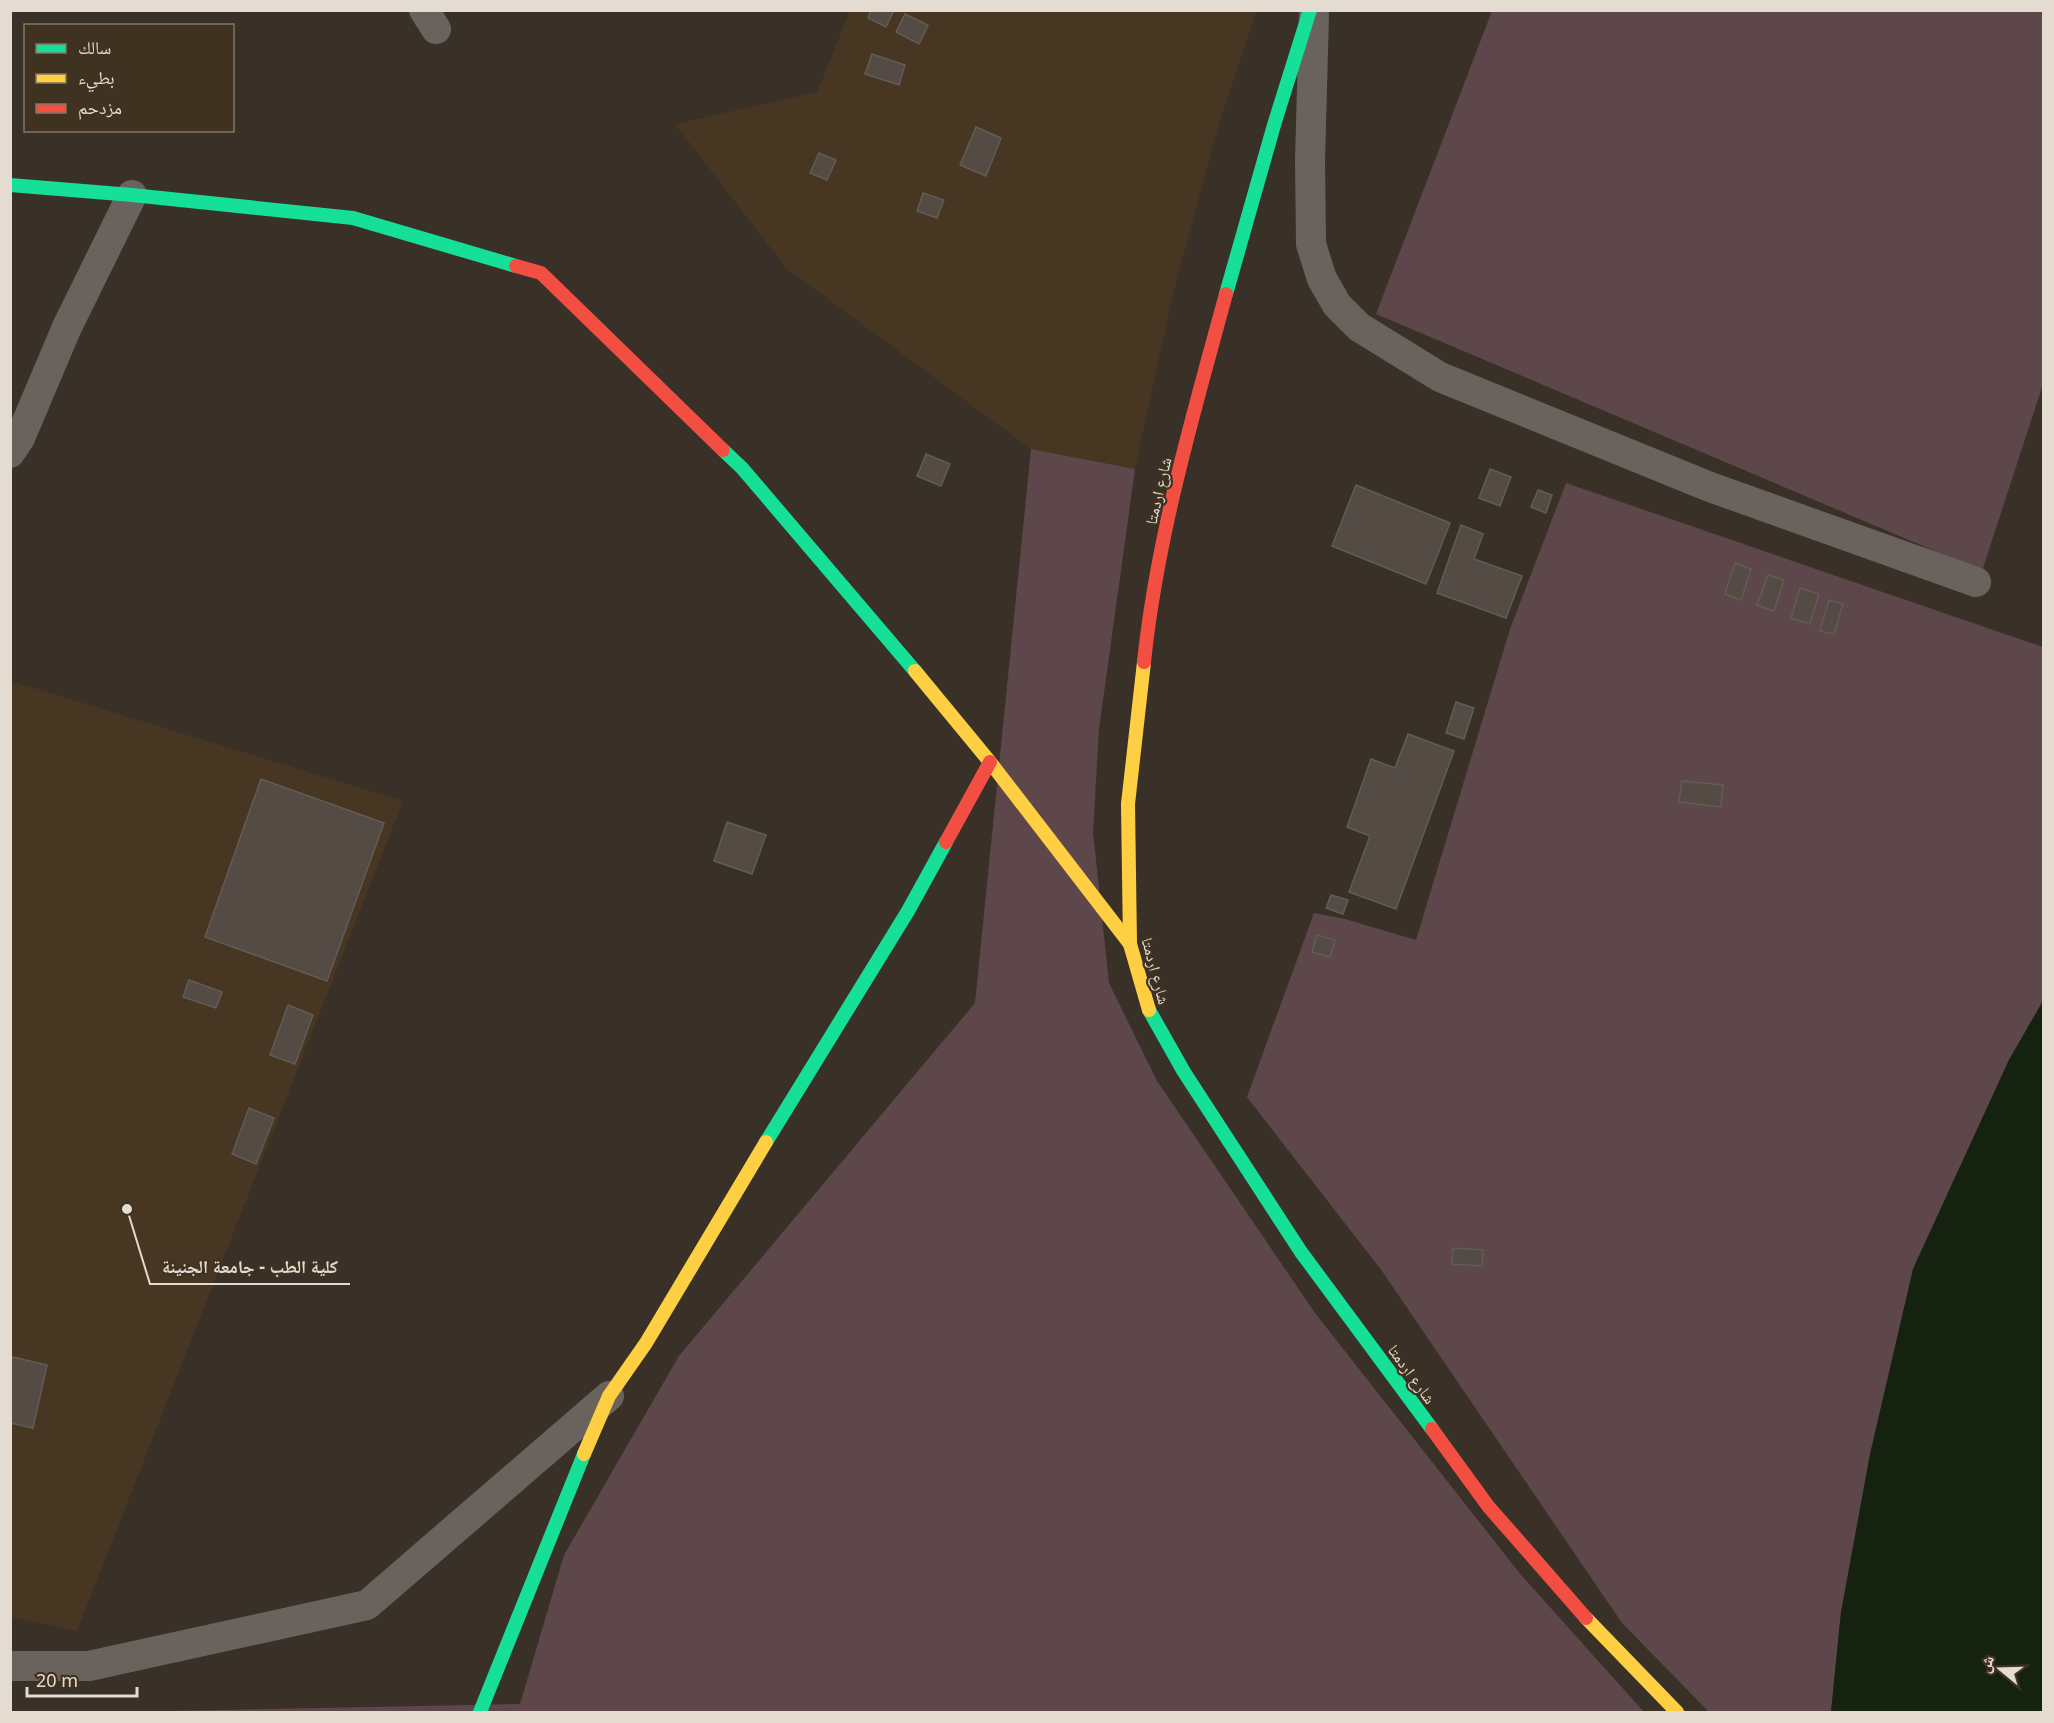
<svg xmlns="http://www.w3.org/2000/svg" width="2054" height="1723" viewBox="0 0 2054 1723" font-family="'Noto Sans','Noto Naskh Arabic',sans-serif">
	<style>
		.built { fill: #473621 }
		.green { fill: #5d474a }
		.water { fill: #14220f }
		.building { fill: #554b45; stroke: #635b55; stroke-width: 1.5 }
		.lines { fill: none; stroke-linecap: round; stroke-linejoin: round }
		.street { stroke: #6a635d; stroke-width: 30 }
		.fast { stroke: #16e098; stroke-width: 14 }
		.slow { stroke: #ffcf43; stroke-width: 14 }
		.jam { stroke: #f24e42; stroke-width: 14 }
		.labels { text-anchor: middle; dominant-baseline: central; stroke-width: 4.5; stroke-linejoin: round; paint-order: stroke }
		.street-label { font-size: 16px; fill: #e4dbd1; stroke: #403221 }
		.leader { fill: none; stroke: #e4dbd1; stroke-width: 2 }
		.callout-dot { fill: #e4dbd1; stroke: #403221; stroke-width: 2 }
		.callout-label { font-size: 18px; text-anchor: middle; font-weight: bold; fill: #e4dbd1; stroke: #403221; stroke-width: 4.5; stroke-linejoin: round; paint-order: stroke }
	</style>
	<rect width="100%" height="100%" fill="#393128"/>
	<!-- built -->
	<g class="built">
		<path d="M 850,11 L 1257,11 L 1219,124 L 1173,294 L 1135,469 L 1031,449 L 786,268 L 675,124 L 817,92 Z"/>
		<path d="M 11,681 L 403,801 L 77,1631 L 11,1617 Z"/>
	</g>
	<!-- green -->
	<g class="green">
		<path d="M 1492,11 L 2043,11 L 2043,384 L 1982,571 L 1376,314 Z"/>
		<path d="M 1031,449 L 1135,469 L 1099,729 L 1093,832 L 1109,983 L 1157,1081 L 1315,1313 L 1521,1575 L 1644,1712 L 109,1712 L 520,1704 L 564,1555 L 679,1356 L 975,1003 Z"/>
		<path d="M 1566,483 L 2043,647 L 2043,1001 L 2009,1060 L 1913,1269 L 1841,1612 L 1831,1712 L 1709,1712 L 1622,1623 L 1382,1271 L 1247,1097 L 1314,913 L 1345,919 L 1416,940 L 1510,629 Z"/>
	</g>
	<!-- water -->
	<path class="water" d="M 2043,1001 L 2043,1712 L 1831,1712 L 1841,1612 L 1870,1454 L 1913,1269 L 2009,1060 Z"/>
	<!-- building -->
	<g class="building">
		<path d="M 871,10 L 894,10 L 886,27 L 868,18 Z"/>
		<path d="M 905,14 L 928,25 L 919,44 L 896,32 Z"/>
		<path d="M 872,54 L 905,65 L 899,85 L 865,74 Z"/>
		<path d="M 976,127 L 1001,138 L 986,176 L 960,165 Z"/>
		<path d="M 819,153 L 836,160 L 827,180 L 810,173 Z"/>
		<path d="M 923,193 L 944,200 L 937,218 L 917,211 Z"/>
		<path d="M 926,454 L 950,464 L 941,486 L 917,476 Z"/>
		<path d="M 1490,469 L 1511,477 L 1500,506 L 1479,498 Z"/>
		<path d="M 1356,485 L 1450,523 L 1426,584 L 1332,546 Z"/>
		<path d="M 1538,490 L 1552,495 L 1546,513 L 1531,507 Z"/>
		<path d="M 1461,525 L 1483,534 L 1474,559 L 1522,576 L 1506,618 L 1437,593 Z"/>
		<path d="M 1735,563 L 1751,569 L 1741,600 L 1725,594 Z"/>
		<path d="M 1768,575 L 1784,580 L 1774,611 L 1757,605 Z"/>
		<path d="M 1800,588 L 1819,594 L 1810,624 L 1791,618 Z"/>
		<path d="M 1829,600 L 1843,604 L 1834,634 L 1820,631 Z"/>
		<path d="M 1456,702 L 1474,708 L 1464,739 L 1446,733 Z"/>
		<path d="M 1408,734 L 1454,751 L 1396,909 L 1349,892 L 1370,836 L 1347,827 L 1371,759 L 1395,768 Z"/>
		<path d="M 261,779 L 384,823 L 327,981 L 205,937 Z"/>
		<path d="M 1682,781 L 1723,785 L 1721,807 L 1679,802 Z"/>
		<path d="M 727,822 L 766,835 L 752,874 L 714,861 Z"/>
		<path d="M 1331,895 L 1348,900 L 1343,914 L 1326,908 Z"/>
		<path d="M 1317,935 L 1335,940 L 1330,957 L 1312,952 Z"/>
		<path d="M 189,980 L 222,992 L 216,1008 L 183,997 Z"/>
		<path d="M 288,1005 L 313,1015 L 295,1064 L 270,1055 Z"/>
		<path d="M 249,1108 L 274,1118 L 256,1164 L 232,1154 Z"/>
		<path d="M 1453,1248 L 1483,1250 L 1482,1266 L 1452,1264 Z"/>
		<path d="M 13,1357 L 47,1365 L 33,1428 L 10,1423 L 10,1368 Z"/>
	</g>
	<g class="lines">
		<!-- street -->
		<g class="street">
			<path d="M 424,10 L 436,29"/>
			<path d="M 1314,15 L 1310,160 L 1311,244 L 1322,279 L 1337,305 L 1359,327 L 1440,377 L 1710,487 L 1976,582"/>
			<path d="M 10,453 L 20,438 L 67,327 L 132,195"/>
			<path d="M 10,1666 L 89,1666 L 367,1605 L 609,1396"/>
		</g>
		<!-- fast -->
		<g class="fast">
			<path d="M 10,185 L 132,195 L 353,218 L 516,266"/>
			<path d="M 1226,294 L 1274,125 L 1310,10"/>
			<path d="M 723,450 L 742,468 L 915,671"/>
			<path d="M 1149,1010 L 1184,1072 L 1301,1252 L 1432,1429"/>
			<path d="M 766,1142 L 908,911 L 946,842"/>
			<path d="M 480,1712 L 584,1454"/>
		</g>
		<!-- slow -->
		<g class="slow">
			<path d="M 1144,662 L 1128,804 L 1130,944 L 1149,1010"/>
			<path d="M 915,671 L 990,762 L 1130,944"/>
			<path d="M 584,1454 L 609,1396 L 646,1343 L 766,1142"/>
			<path d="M 1586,1618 L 1677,1712"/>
		</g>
		<!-- jam -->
		<g class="jam">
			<path d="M 516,266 L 541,273 L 723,450"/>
			<path d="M 1144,662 C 1157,537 1193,415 1226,294"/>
			<path d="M 946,842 L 990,762"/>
			<path d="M 1432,1429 L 1488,1506 L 1586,1618"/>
		</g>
	</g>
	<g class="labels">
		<!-- street labels -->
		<g class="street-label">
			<text transform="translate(1158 491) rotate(-77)">شارع اردمتا</text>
			<text transform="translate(1156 971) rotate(75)">شارع اردمتا</text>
			<text transform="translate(1412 1374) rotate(54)">شارع اردمتا</text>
		</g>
	</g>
	<!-- callouts -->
	<path class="leader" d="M127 1209L150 1284H350"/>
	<circle class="callout-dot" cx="127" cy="1209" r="6"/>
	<g class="callout-label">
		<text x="250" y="1273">كلية الطب - جامعة الجنينة</text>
	</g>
	<!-- border -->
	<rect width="2054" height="1723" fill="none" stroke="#e4dbd1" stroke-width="24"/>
	<!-- legend -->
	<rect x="24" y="24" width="210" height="108" fill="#403221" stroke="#827667" stroke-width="1.5"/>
	<rect x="36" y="44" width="30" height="9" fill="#16e098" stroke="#827667" stroke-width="1.5"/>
	<text x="78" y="54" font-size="18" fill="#e4dbd1">سالك</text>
	<rect x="36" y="74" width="30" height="9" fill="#ffcf43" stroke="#827667" stroke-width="1.5"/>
	<text x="78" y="84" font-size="18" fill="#e4dbd1">بطيء</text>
	<rect x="36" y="104" width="30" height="9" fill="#f24e42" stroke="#827667" stroke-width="1.5"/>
	<text x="78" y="114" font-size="18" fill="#e4dbd1">مزدحم</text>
	<!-- north arrow -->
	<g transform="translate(2000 1669) rotate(289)" stroke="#403221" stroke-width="4.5" paint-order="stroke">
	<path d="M0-4.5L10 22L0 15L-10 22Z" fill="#e4dbd1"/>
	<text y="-9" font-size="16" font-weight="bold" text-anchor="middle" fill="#e4dbd1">ش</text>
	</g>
	<!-- scale -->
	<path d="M27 1687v9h110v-9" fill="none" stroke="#e4dbd1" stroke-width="3"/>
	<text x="36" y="1687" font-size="18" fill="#e4dbd1" stroke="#403221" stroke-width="4.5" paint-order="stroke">20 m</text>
</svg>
